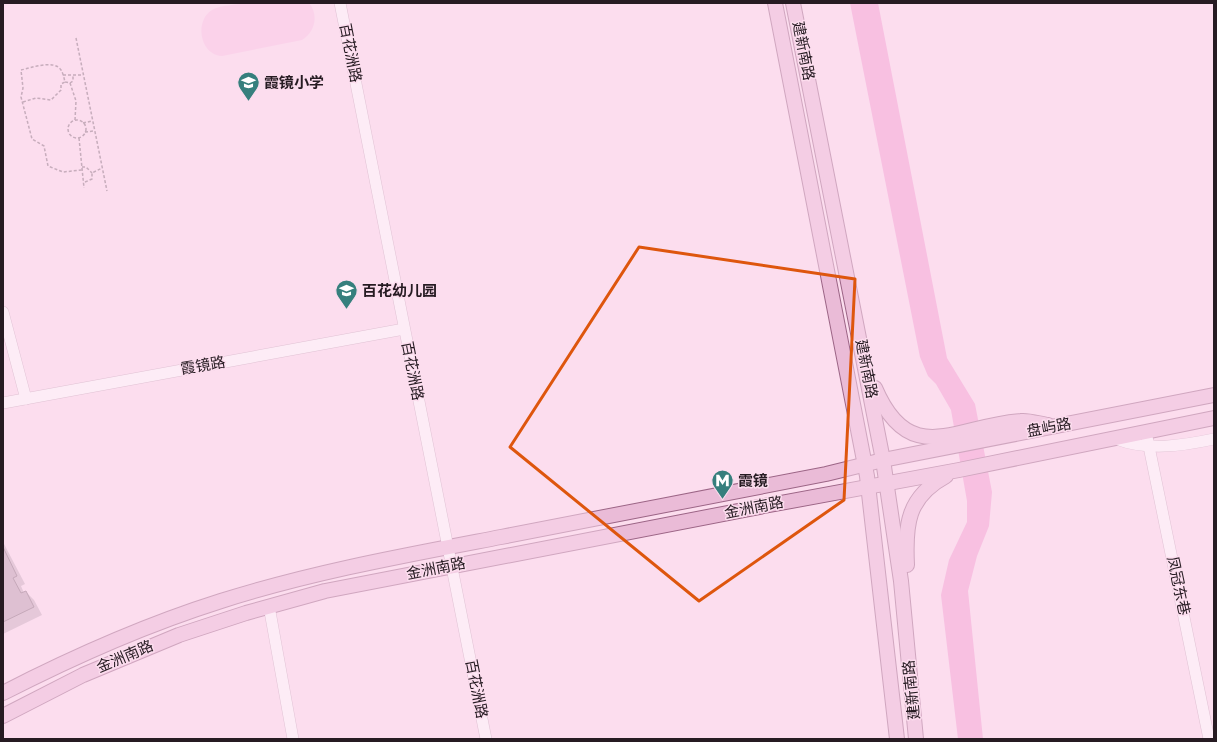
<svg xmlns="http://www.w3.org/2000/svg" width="1217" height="742" viewBox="0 0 1217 742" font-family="Spectral,'Noto Sans SC',serif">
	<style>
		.green { fill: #fac6e4 }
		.water { fill: #f39dd1 }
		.shadow { fill: #0003 }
		.building { fill: #bb9eaf; stroke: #856a7a }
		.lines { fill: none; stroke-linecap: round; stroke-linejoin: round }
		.minor-casing { stroke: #c1a4b4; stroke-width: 12 }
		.major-casing { stroke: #9c6586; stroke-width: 16 }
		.path { stroke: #87737e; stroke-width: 1.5; stroke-dasharray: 3 2; stroke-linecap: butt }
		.minor { stroke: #fff; stroke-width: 11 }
		.major { stroke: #eabbd7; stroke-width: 14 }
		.marked { fill: none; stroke: #de560d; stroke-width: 3; stroke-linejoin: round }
		.labels { text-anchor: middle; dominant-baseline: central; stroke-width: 3; stroke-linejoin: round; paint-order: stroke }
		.street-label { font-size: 15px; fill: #261b22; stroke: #fcddee }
		.poi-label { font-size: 15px; font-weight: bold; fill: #261b22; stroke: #fcddee; text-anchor: start }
	</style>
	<rect width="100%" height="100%" fill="#fcddee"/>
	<!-- green -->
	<path class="green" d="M 246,3 L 309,3 C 319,15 315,32 302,40 L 222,56 C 200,55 194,21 212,10 C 221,5 236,5 246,3 Z"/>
	<!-- water -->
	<path class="water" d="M 850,3 L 878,3 L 947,358 L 975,404 L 992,492 L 989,526 L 977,556 L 968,591 L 983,739 L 958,739 L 941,595 L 949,560 L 967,522 L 967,501 L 951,410 L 936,384 L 928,376 L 920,357 Z"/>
	<!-- shadow -->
	<path class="shadow" d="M 3,542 L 25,584 L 21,586 L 24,593 L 26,592 L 34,600 L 42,615 L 3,634 Z"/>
	<!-- building -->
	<path class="building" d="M 3,547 L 17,576 L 13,578 L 21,593 L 26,591 L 34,607 L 3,622 Z"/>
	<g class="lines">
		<defs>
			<g id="minor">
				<path d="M 340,3 L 486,739"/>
				<path d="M 3,312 L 26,399"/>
				<path d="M 3,403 L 404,329"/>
				<path d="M 1146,432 L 1209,739"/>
				<path d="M 1116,439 C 1148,451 1181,446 1214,439"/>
				<path d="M 269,606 L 293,739"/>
			</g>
			<g id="major">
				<path d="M 775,3 L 867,476 L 897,739"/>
				<path d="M 793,3 L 883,460 L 901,581 L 916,739"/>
				<path d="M 875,388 C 910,470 957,425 1021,421 C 1029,420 1040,424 1048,425"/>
				<path d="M 907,565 C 905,525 907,497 946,476"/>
				<path d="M 3,693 C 73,657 145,625 221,601 C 312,572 407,555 501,537 C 609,516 718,495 826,474 L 883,460 L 1214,395"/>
				<path d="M 3,716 L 83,675 L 179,635 L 246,613 L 325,591 L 764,506 L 959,470 L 1214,418"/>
			</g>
		</defs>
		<!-- minor casing -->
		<use href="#minor" class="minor-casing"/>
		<!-- major casing -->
		<use href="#major" class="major-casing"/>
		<!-- path -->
		<g class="path">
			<path d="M 76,38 L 107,191"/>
			<path d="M 63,75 L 82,75"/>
			<path d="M 70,83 L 73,81 L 73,75"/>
			<path d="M 23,102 L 36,98 L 51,100 L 61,90 L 61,84 L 65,82"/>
			<circle cx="77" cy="129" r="9"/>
			<path d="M 75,120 L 76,101 L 70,83 L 65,82 C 64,78 63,73 61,70 C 54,59 31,68 21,70 L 23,88 L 21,97 L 32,139 L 44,146 L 48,166 L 63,172 L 82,170"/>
			<path d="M 83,123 L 92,121"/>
			<path d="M 85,132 L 94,131"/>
			<path d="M 79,138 L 84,188"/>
			<path d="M 82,167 L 86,167 L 92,173"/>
			<path d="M 85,182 L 92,179 L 92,173 L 102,168"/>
		</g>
		<!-- minor -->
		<use href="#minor" class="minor"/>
		<!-- major -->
		<use href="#major" class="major"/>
	</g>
	<!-- marked area -->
	<path d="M0 0H1217V742H0ZM 639,247 L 855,279 L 844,500 L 699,601 L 510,447 Z" fill="#fcddee" fill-opacity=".55" fill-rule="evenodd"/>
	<path class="marked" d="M 639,247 L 855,279 L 844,500 L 699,601 L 510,447 Z"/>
	<!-- icons -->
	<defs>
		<symbol id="school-pin" viewBox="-11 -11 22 30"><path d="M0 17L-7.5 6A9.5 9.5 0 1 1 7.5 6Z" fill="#367f7d" stroke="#fcddee"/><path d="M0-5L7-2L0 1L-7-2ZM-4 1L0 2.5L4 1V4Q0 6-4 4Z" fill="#fff"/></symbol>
		<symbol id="metro-pin" viewBox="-11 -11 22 30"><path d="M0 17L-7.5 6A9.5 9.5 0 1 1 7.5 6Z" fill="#367f7d" stroke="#fcddee"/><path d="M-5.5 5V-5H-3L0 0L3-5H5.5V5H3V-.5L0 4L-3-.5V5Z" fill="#fff"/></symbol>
	</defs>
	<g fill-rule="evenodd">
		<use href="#school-pin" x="236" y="70" width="25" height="34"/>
		<use href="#school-pin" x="334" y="278" width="25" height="34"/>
		<use href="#metro-pin" x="710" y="468" width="25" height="34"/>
	</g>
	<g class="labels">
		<!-- street labels -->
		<g class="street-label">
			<text transform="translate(803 51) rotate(79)">建新南路</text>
			<text transform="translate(350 53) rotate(79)">百花洲路</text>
			<text transform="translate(203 366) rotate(-10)">霞镜路</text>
			<text transform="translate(866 369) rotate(79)">建新南路</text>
			<text transform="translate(412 371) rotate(79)">百花洲路</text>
			<text transform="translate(1049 428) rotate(-11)">盘屿路</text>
			<text transform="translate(754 508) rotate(-11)">金洲南路</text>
			<text transform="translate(436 569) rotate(-11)">金洲南路</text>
			<text transform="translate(1178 586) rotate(78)">凤冠东巷</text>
			<text transform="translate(125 657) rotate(-23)">金洲南路</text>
			<text transform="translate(476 689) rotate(79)">百花洲路</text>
			<text transform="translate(912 690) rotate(-96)">建新南路</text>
		</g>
		<!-- poi labels -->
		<g class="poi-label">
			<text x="264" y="83">霞镜小学</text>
			<text x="362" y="291">百花幼儿园</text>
			<text x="738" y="481">霞镜</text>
		</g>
	</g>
	<!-- border -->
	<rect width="1217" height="742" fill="none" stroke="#261b22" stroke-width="8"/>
</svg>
